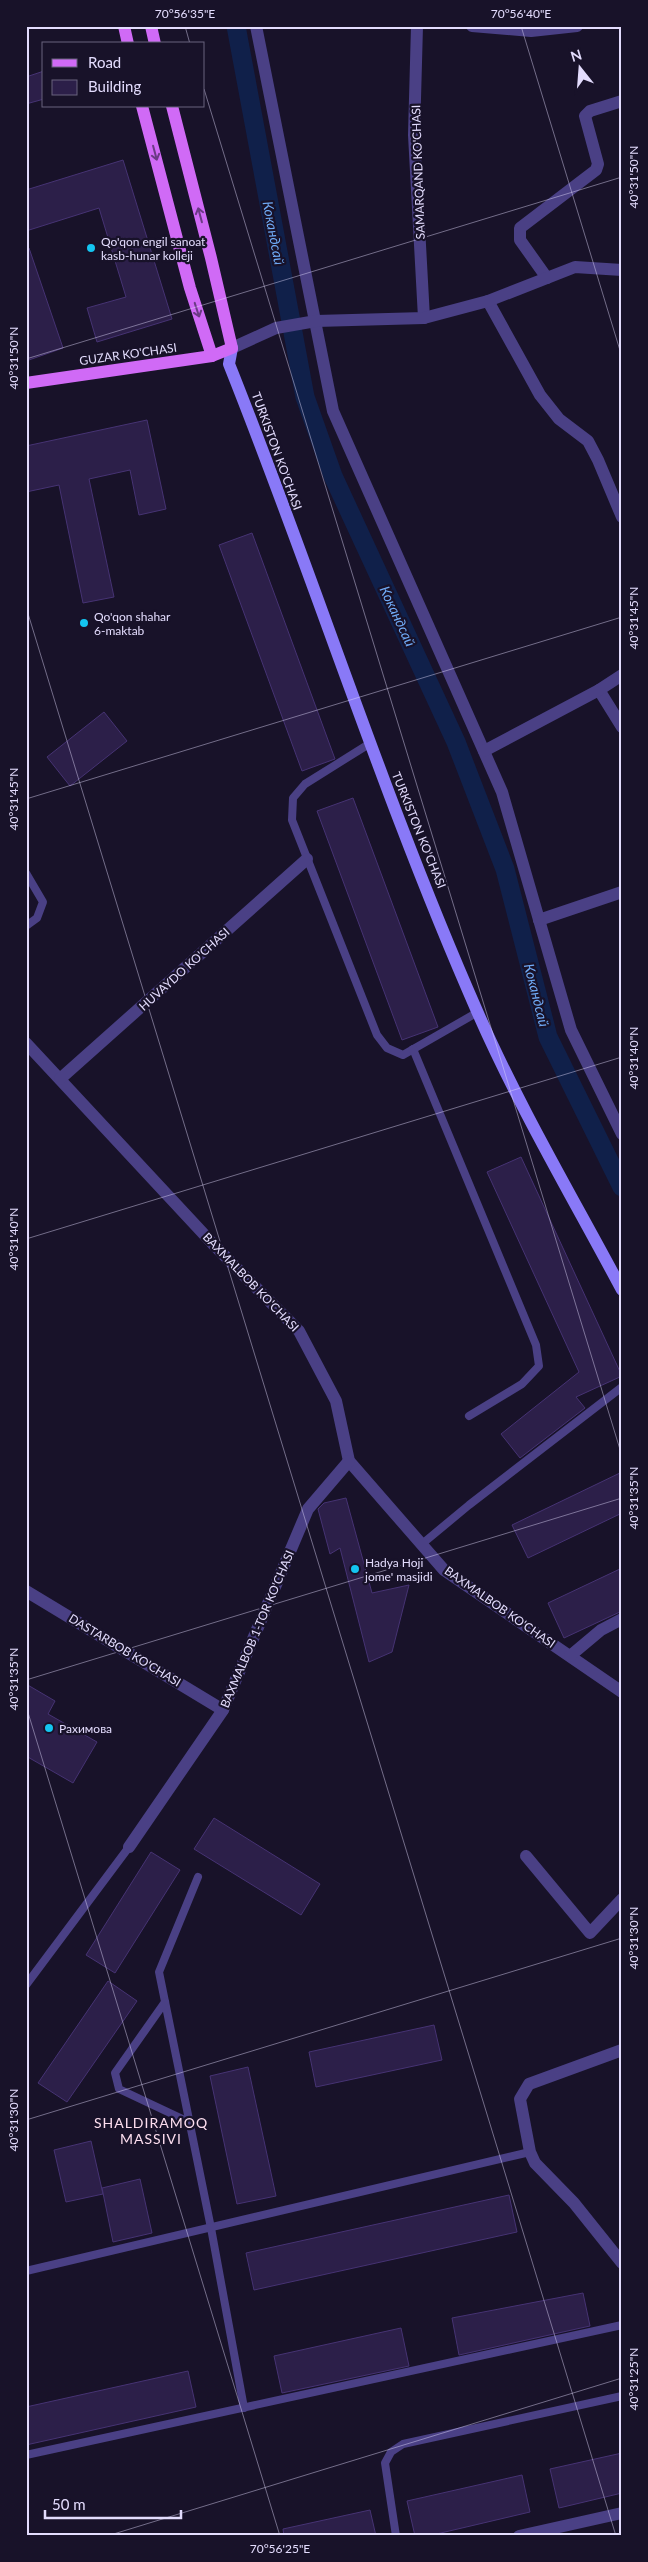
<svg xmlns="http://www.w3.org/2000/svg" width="648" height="2562" viewBox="0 0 648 2562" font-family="Lato,sans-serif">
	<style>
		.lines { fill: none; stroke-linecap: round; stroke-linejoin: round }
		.canal { stroke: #10204a; stroke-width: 19 }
		.building { fill: #2c1f49; stroke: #463373 }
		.service { stroke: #4a4085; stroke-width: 8 }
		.minor { stroke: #4a4085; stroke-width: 12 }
		.secondary { stroke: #8979f7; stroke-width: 12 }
		.primary { stroke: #d06af6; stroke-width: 12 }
		.oneway { stroke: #6b3a85 }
		.ticks { fill: none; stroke: #e3dcfd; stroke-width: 1; stroke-opacity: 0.45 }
		.poi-dot { fill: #14c5f1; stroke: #181229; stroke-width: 2 }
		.labels { text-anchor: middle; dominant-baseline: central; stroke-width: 4.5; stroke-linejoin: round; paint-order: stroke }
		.street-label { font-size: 12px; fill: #e3dcfd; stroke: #181229 }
		.poi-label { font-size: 12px; fill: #e3dcfd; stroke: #181229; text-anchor: start }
		.water-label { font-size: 14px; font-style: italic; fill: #70abf7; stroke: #181229 }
		.neighbourhood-label { font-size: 14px; letter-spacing: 1px; fill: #fddeef; stroke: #181229 }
		.neatline { fill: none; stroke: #e3dcfd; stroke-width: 2 }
		.ticks-label { font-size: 12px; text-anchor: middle; fill: #e3dcfd }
	</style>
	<rect width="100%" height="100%" fill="#181229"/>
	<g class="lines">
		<!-- canal -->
		<path class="canal" d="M 236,26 L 305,397 L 333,476 L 456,742 L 505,869 L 548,1037 L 622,1187"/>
	</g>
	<!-- building -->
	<g class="building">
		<path d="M 44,71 L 44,99 L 26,104 L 26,77 Z"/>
		<path d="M 123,160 L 172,319 L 97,342 L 87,308 L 126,297 L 99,208 L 26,231 L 26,190 Z"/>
		<path d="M 29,248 L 63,348 L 26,361 L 26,249 Z"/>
		<path d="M 147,420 L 166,509 L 139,515 L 130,470 L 89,479 L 114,597 L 83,603 L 59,485 L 26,492 L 26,446 Z"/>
		<path d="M 252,533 L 335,759 L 302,771 L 219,545 Z"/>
		<path d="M 104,712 L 127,741 L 70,786 L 47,757 Z"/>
		<path d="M 353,798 L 438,1027 L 402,1040 L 317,811 Z"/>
		<path d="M 521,1157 L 622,1376 L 576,1397 L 585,1408 L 520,1458 L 501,1434 L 579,1372 L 487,1172 Z"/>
		<path d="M 622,1472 L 622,1513 L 528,1558 L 512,1525 Z"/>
		<path d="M 346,1498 L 372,1593 L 409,1585 L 392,1652 L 369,1662 L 340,1548 L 330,1554 L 318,1509 L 324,1503 Z"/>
		<path d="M 622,1568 L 622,1611 L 564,1638 L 548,1603 Z"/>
		<path d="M 26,1684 L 55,1701 L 48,1714 L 97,1742 L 73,1783 L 26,1756 Z"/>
		<path d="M 214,1818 L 320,1884 L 301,1915 L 194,1849 Z"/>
		<path d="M 151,1852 L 180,1870 L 115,1973 L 86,1955 Z"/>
		<path d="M 108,1981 L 137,2001 L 67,2102 L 38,2083 Z"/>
		<path d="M 434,2025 L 442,2060 L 316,2087 L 309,2052 Z"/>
		<path d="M 248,2067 L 276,2196 L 237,2204 L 210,2076 Z"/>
		<path d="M 91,2141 L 103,2194 L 66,2202 L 54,2150 Z"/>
		<path d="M 140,2179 L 152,2233 L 113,2242 L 102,2188 Z"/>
		<path d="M 509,2195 L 517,2232 L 254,2290 L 246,2253 Z"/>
		<path d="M 583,2293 L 590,2326 L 459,2355 L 452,2318 Z"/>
		<path d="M 401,2328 L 409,2366 L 282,2393 L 274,2356 Z"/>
		<path d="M 188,2371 L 196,2407 L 26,2445 L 26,2407 Z"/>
		<path d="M 622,2453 L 622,2493 L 559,2508 L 550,2469 Z"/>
		<path d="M 522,2475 L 530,2512 L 428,2536 L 415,2536 L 407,2501 Z"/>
		<path d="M 370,2510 L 376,2536 L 284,2536 L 283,2529 Z"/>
	</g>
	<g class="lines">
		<!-- service -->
		<g class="service">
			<path d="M 369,744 L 305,784 L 293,798 L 292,820 L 377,1035 L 387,1048 L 403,1055 L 478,1012"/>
			<path d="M 26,873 L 43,902 L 37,918 L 26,926"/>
			<path d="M 413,1049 L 536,1345 L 539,1366 L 522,1384 L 469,1416"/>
			<path d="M 422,1544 L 469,1505 L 622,1387"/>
			<path d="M 198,1877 L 159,1972 L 211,2228 L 244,2408"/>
			<path d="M 26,1985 L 129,1847"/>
			<path d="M 165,2002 L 115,2073 L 119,2089 L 189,2122"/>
			<path d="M 26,2271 L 530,2152"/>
			<path d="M 26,2455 L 622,2325"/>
			<path d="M 396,2536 L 385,2463 L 391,2452 L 403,2444 L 622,2396"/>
		</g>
		<!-- minor -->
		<g class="minor">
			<path d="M 256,26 L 333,411 L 502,792 L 571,1030 L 622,1134"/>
			<path d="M 417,26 L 414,135 L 424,318"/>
			<path d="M 472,26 L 531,31 L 577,26"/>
			<path d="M 547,278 L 520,240 L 520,228 L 596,170 L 598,164 L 585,116 L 590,111 L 622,101"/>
			<path d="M 488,301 L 540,395 L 559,419 L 588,441 L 598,460 L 622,517"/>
			<path d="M 232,348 L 276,328 L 316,321 L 424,318 L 488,301 L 575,267 L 622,270"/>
			<path d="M 599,690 L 622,727"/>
			<path d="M 484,751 L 599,690 L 622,675"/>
			<path d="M 539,920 L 622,892"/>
			<path d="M 26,1043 L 213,1244 L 299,1331 L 336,1401 L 349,1461 L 444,1570 L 622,1692"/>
			<path d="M 60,1079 L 307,859"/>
			<path d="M 26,1591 L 223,1710"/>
			<path d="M 570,1656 L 601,1630 L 622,1619"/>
			<path d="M 129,1847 L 223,1710 L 308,1509 L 349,1461"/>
			<path d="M 526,1856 L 590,1933 L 622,1899"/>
			<path d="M 622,2050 L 529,2084 L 520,2099 L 530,2152 L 535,2163 L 574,2203 L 622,2263"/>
			<path d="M 519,2536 L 622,2513"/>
		</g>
		<!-- secondary -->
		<path class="secondary" d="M 232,348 L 229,364 C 315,579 384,800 477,1011 C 519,1107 573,1198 622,1290"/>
		<!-- primary -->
		<g class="primary">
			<path d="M 124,26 L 128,44"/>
			<path d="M 151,26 L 155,44"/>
			<path d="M 142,106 L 190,288 L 212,356"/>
			<path d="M 26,383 L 212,356 L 232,348 L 211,258 L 172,106"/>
		</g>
	</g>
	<!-- one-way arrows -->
	<defs><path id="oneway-shaft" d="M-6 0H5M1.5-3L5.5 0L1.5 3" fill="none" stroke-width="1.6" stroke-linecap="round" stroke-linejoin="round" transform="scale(1.25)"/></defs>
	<g class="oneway">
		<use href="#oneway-shaft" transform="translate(155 153) rotate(75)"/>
		<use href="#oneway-shaft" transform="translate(200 215) rotate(-105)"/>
		<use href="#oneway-shaft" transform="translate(197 310) rotate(72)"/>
	</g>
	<!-- ticks -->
	<path class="ticks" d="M 185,26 L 190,44M 521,26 L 622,357M 204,89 L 622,1456M 26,359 L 622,177M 26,607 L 616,2536M 26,799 L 622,617M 26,1239 L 622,1057M 26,1680 L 622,1498M 26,1706 L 280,2536M 26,2120 L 622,1938M 107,2536 L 622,2378"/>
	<!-- markers -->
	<g class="poi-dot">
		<circle cx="91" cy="248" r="5"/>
		<circle cx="84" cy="623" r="5"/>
		<circle cx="355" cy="1569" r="5"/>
		<circle cx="49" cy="1728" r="5"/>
	</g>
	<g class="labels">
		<!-- street labels -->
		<g class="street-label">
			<text transform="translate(418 172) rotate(-92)">SAMARQAND KO'CHASI</text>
			<text transform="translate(128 354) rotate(-8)">GUZAR KO'CHASI</text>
			<text transform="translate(277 451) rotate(70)">TURKISTON KO'CHASI</text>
			<text transform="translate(419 830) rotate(68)">TURKISTON KO'CHASI</text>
			<text transform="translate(184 969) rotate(-42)">HUVAYDO KO'CHASI</text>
			<text transform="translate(251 1282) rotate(46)">BAXMALBOB KO'CHASI</text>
			<text transform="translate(500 1607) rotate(35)">BAXMALBOB KO'CHASI</text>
			<text transform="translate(257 1629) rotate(-67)">BAXMALBOB 1-TOR KO'CHASI</text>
			<text transform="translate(125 1650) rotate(31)">DASTARBOB KO'CHASI</text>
		</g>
		<!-- poi labels -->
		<g class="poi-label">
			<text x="101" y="241">Qo'qon engil sanoat<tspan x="101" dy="14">kasb-hunar kolleji</tspan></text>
			<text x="94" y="616">Qo'qon shahar<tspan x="94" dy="14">6-maktab</tspan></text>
			<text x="365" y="1562">Hadya Hoji<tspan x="365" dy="14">jome' masjidi</tspan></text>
			<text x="59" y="1728">Рахимова</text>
		</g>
		<!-- water labels -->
		<g class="water-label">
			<text transform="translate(274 233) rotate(79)">Кокандсай</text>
			<text transform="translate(398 616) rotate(65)">Кокандсай</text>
			<text transform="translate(537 995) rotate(76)">Кокандсай</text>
		</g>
		<!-- neighbourhood labels -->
		<g class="neighbourhood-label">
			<text x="151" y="2122">SHALDIRAMOQ<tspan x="151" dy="16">MASSIVI</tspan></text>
		</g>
	</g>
	<!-- border -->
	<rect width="648" height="2562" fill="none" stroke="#181229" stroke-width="55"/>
	<!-- legend -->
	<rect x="42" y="42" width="162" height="65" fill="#181229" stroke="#69637e"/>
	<rect x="52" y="59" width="25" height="8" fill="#d06af6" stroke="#69637e"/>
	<text x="88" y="68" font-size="15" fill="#e3dcfd">Road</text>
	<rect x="52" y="80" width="25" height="15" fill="#2c1f49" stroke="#69637e"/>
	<text x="88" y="92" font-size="15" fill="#e3dcfd">Building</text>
	<!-- north arrow -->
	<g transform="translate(580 68) rotate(343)" stroke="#181229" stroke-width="4" paint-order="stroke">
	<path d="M0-4L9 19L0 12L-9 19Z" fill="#e3dcfd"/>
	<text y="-8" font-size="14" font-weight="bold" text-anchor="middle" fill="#e3dcfd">N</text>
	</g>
	<!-- scale -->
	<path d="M45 2510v8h136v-8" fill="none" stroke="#e3dcfd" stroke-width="2.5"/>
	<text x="52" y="2510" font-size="15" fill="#e3dcfd" stroke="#181229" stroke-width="4" paint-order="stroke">50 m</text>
	<rect x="28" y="28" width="592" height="2506" class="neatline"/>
	<g class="ticks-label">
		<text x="185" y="18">70°56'35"E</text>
		<text x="521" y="18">70°56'40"E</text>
		<text transform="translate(634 177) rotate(-90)" y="4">40°31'50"N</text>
		<text transform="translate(14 358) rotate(-90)" y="4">40°31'50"N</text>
		<text transform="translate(634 618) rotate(-90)" y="4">40°31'45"N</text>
		<text transform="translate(14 799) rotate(-90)" y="4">40°31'45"N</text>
		<text transform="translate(634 1058) rotate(-90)" y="4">40°31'40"N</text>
		<text transform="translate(14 1239) rotate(-90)" y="4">40°31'40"N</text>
		<text transform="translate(634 1498) rotate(-90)" y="4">40°31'35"N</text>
		<text transform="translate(14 1679) rotate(-90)" y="4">40°31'35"N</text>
		<text transform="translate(634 1938) rotate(-90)" y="4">40°31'30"N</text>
		<text transform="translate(14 2120) rotate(-90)" y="4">40°31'30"N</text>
		<text transform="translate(634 2379) rotate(-90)" y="4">40°31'25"N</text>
		<text x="280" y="2553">70°56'25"E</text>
	</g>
</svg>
